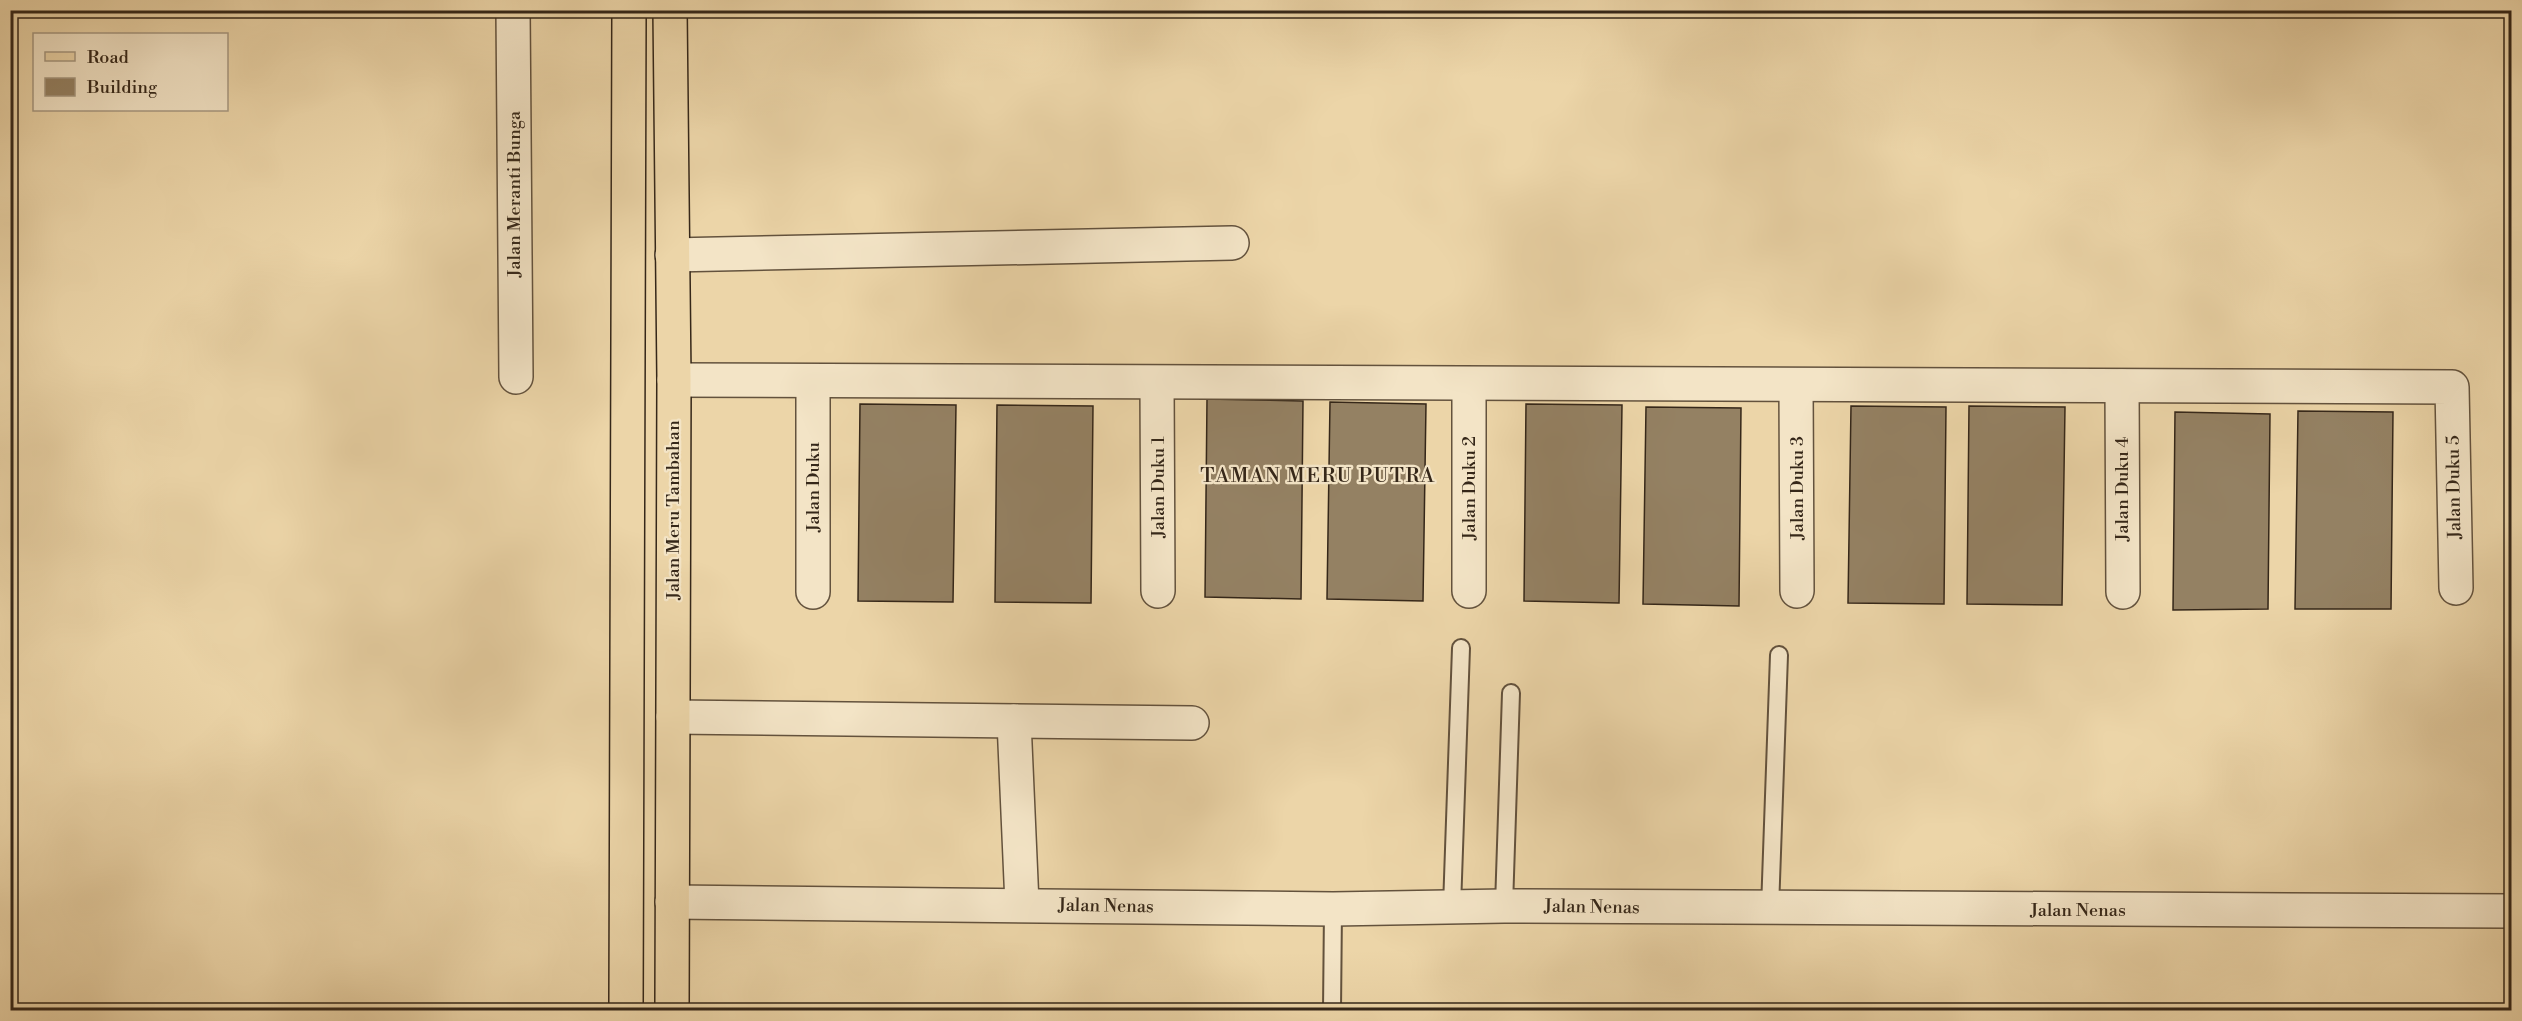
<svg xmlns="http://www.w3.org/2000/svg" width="2522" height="1021" viewBox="0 0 2522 1021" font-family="'Libre Bodoni',serif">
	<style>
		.building { fill: #948163; stroke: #352719; stroke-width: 1.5 }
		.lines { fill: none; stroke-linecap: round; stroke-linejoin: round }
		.service-casing { stroke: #63523d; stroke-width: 20 }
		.minor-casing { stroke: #63523d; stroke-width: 36 }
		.primary-casing { stroke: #352719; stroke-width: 36 }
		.service { stroke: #f3e4c6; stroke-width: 16 }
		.minor { stroke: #f3e4c6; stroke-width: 33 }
		.primary { stroke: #ecd5a8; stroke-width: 33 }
		.labels { text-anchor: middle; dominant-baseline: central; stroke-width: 4.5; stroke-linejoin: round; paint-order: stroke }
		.street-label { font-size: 18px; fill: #352719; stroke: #f3e4c6 }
		.neighbourhood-label { font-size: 20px; letter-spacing: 1.5px; fill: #352719; stroke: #f3e4c6 }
	</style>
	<rect width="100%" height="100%" fill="#ecd5a8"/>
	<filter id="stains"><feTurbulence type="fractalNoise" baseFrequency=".00333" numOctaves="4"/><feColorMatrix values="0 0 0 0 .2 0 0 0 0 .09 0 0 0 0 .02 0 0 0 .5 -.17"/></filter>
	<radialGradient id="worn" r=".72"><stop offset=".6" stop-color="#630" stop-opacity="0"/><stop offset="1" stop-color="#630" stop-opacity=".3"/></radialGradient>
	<!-- building -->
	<g class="building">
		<path d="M 1207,399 L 1303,401 L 1301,599 L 1205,597 Z"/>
		<path d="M 1330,402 L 1426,404 L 1423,601 L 1327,599 Z"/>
		<path d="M 860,404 L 956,405 L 953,602 L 858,601 Z"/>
		<path d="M 1526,404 L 1622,405 L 1619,603 L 1524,601 Z"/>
		<path d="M 997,405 L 1093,406 L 1091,603 L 995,602 Z"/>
		<path d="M 1851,406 L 1946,407 L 1944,604 L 1848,603 Z"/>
		<path d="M 1969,406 L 2065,407 L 2062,605 L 1967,604 Z"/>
		<path d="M 1646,407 L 1741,408 L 1739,606 L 1643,604 Z"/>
		<path d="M 2298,411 L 2393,412 L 2391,609 L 2295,609 Z"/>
		<path d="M 2175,412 L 2270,414 L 2268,609 L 2173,610 Z"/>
	</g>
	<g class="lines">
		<defs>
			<g id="service">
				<path d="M 1504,906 L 1511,693"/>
				<path d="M 1452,907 L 1461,648"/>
				<path d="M 1770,909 L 1779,655"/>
				<path d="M 1332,1010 L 1333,909"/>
			</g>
			<g id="minor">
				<path d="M 513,10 L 516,377"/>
				<path d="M 672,255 L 1232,243"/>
				<path d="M 674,380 L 2452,387 L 2456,588"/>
				<path d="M 1157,383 L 1158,591"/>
				<path d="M 1469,385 L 1469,591"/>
				<path d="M 1796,385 L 1797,591"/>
				<path d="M 2122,386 L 2123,592"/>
				<path d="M 813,592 L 813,383"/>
				<path d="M 673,717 L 1192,723"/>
				<path d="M 1014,721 L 1022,904"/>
				<path d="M 672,902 L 1333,909 L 1504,906 L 2512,911"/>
			</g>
			<g id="primary">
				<path d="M 670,10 L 674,380 L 672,1010"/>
				<path d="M 626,1010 L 629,10"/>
			</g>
		</defs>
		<!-- service casing -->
		<use href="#service" class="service-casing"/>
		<!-- minor casing -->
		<use href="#minor" class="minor-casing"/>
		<!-- primary casing -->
		<use href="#primary" class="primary-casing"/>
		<!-- service -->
		<use href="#service" class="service"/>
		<!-- minor -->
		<use href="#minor" class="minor"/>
		<!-- primary -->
		<use href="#primary" class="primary"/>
	</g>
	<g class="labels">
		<!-- street labels -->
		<g class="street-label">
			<text transform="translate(514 194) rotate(-90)">Jalan Meranti Bunga</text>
			<text transform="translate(813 487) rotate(-90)">Jalan Duku</text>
			<text transform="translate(1158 487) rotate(-90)">Jalan Duku 1</text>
			<text transform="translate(2454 487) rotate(-91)">Jalan Duku 5</text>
			<text transform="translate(1469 488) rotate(-90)">Jalan Duku 2</text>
			<text transform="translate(1797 488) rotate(-90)">Jalan Duku 3</text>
			<text transform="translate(2122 489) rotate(-90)">Jalan Duku 4</text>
			<text transform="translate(673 510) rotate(-90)">Jalan Meru Tambahan</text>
			<text transform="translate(1106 906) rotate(1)">Jalan Nenas</text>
			<text transform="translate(1592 907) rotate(1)">Jalan Nenas</text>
			<text x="2078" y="910">Jalan Nenas</text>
		</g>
		<!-- neighbourhood labels -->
		<g class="neighbourhood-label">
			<text x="1318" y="476">TAMAN MERU PUTRA</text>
		</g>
	</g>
	<!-- margin -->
	<rect width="2522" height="1021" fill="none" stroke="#ecd5a8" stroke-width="36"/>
	<rect x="12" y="12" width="2498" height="997" fill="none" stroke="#352719" stroke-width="3"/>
	<rect x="18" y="18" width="2486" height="985" fill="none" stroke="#352719" stroke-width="1.5"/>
	<!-- legend -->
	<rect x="33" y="33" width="195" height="78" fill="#f3e4c6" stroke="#a79881" stroke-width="1.5"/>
	<rect x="45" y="52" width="30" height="9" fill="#ecd5a8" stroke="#a79881" stroke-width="1.5"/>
	<text x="87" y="63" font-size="18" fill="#352719">Road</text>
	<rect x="45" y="78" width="30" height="18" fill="#948163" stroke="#a79881" stroke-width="1.5"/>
	<text x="87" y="93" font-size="18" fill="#352719">Building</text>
	<rect width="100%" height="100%" filter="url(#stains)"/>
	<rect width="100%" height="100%" fill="url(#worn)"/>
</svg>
